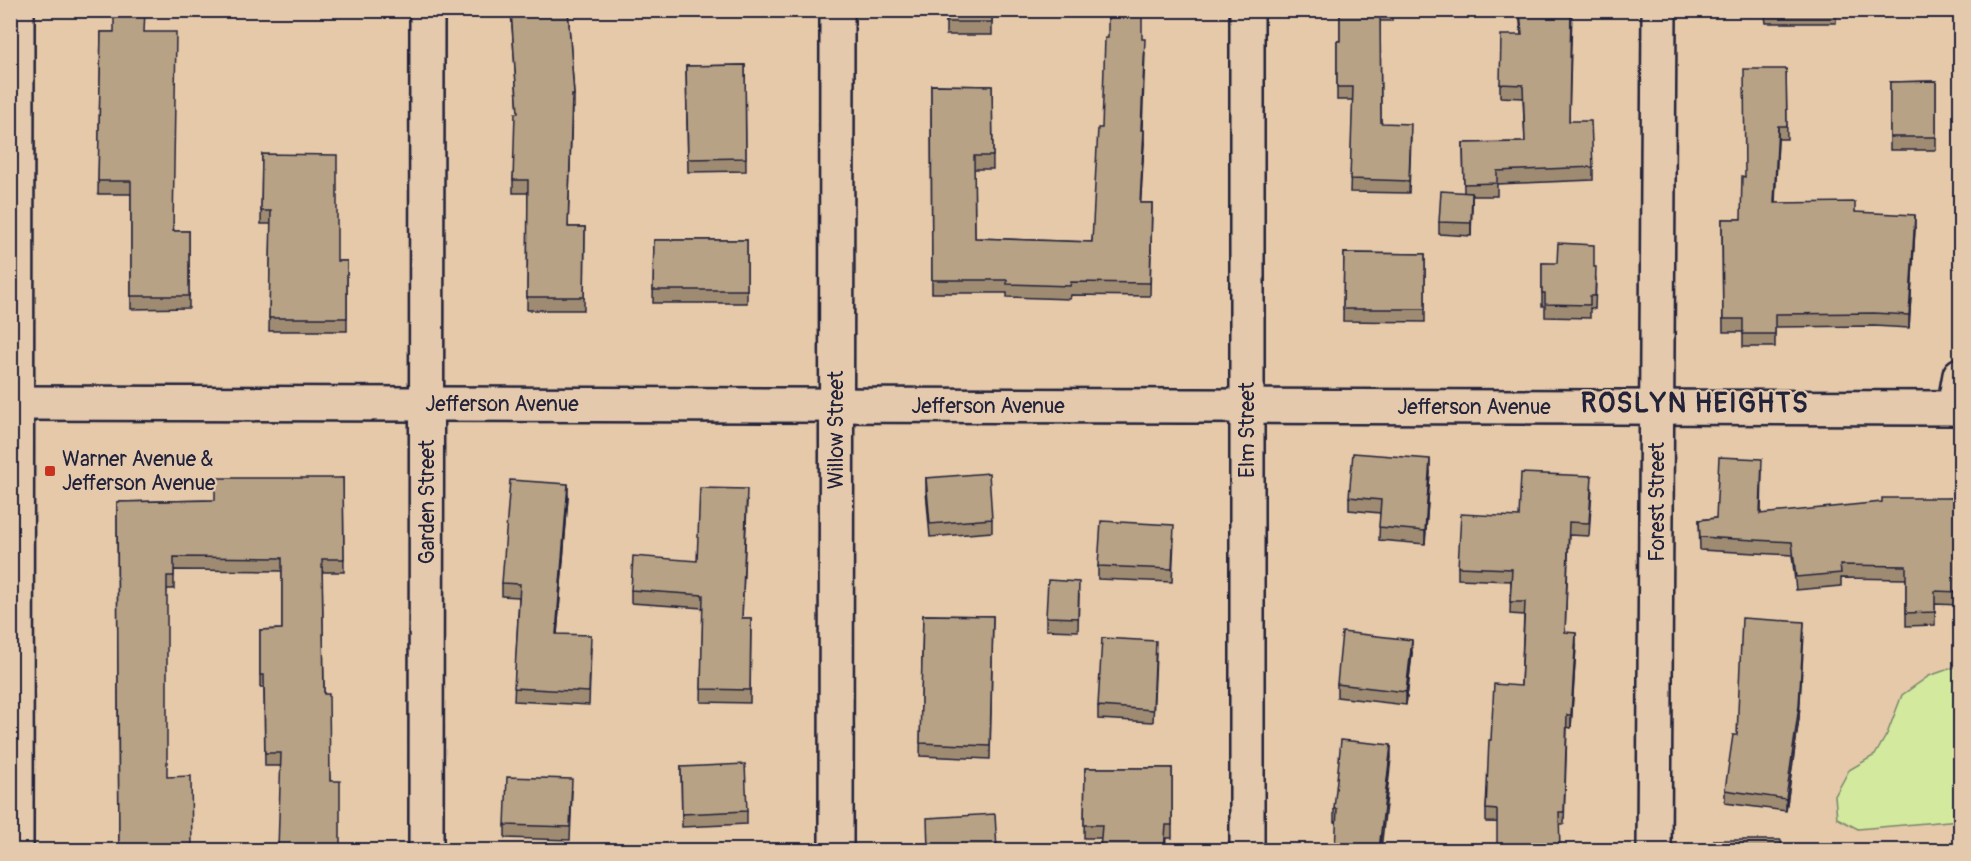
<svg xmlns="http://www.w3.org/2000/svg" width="1971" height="861" viewBox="0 0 1971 861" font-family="Pangolin,sans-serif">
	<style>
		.green { fill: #d2e99e; stroke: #7a866c; stroke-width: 1.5 }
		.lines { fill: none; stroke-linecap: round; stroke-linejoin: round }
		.minor-casing { stroke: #22223b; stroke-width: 38 }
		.tertiary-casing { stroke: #22223b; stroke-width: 38 }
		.minor { stroke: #e4c9ac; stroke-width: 33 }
		.tertiary { stroke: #e4c9ac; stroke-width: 33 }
		.wall { fill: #9e8b72; stroke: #22223b; stroke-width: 1.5 }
		.shaded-wall { fill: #81715d; stroke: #22223b; stroke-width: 1.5 }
		.building { fill: #b8a285; stroke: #22223b; stroke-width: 1.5 }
		.poi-dot { fill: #c8321e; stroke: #e4c9ac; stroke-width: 2 }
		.labels { text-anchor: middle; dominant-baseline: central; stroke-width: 4.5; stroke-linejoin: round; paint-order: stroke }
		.street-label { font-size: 21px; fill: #22223b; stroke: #e4c9ac }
		.poi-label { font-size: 21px; fill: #22223b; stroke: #e4c9ac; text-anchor: start }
		.district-label { font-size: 27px; font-weight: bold; letter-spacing: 1.5px; fill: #22223b; stroke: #e4c9ac }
	</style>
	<rect width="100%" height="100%" fill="#e5c9a9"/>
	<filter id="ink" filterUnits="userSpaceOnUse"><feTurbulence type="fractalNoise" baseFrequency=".0167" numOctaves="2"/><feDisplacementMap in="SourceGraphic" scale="12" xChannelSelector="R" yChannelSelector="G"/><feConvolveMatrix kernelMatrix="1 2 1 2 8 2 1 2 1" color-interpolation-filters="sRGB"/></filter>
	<g filter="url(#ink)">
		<!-- green -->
		<path class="green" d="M 1960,665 L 1960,820 L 1858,829 L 1837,818 L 1835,796 L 1849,770 L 1875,755 L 1887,734 L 1902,695 L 1929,676 Z"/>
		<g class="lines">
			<defs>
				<g id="minor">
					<path d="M 1247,10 L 1247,850"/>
					<path d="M 16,403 L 1960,408"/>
					<path d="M 1954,408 L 1960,375"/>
					<path d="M 1654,849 L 1659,10"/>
					<path d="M 426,850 L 427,10"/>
					<path d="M 836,850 L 837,10"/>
				</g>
				<path id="tertiary" d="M 16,850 L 17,10"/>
			</defs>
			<!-- minor casing -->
			<use href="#minor" class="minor-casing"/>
			<!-- tertiary casing -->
			<use href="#tertiary" class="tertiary-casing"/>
			<!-- minor -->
			<use href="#minor" class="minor"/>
			<!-- tertiary -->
			<use href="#tertiary" class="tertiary"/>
		</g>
		<!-- wall -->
		<g class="wall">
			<rect x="312" y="10" width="46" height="3"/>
			<path d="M 511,10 L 568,10 L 574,95 L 574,108 L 572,108 L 568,227 L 585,227 L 584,310 L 527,310 L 528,193 L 513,193 L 513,180 L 518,113 Z"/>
			<path d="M 688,10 L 747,10 L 747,14 L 688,11 Z"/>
			<rect x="946" y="10" width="46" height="25"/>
			<path d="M 1340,10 L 1392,10 L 1392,21 L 1380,21 L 1381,123 L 1411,137 L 1409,193 L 1350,192 L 1353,100 L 1337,100 L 1337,41 L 1340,41 Z"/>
			<path d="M 1519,10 L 1572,10 L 1569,121 L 1593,167 L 1593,180 L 1497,184 L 1497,196 L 1472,196 L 1471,236 L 1439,234 L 1439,222 L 1464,192 L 1463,143 L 1525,142 L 1523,98 L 1500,97 L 1500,84 L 1521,35 Z"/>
			<path d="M 1745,10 L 1836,10 L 1836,23 L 1766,23 L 1765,16 L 1745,16 Z"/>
			<path d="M 101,32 L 144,32 L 174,231 L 189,231 L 189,308 L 131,309 L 131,194 L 98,194 Z"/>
			<path d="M 1145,52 L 1142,130 L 1144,143 L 1140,203 L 1152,203 L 1150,296 L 1071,295 L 1070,299 L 1007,297 L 1007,293 L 932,293 L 931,85 L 992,86 L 993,169 L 974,169 L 975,238 L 1092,242 L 1102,128 Z"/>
			<path d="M 745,65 L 746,171 L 688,172 L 686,66 Z"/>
			<path d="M 1786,69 L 1787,139 L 1778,139 L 1775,203 L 1855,212 L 1915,228 L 1909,328 L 1874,326 L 1775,327 L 1775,347 L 1743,347 L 1743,332 L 1723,332 L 1722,219 L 1741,219 Z"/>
			<path d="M 1936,81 L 1936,150 L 1890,150 L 1890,82 Z"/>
			<path d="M 262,154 L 337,261 L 347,261 L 347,331 L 269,331 L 271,224 L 261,224 Z"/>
			<path d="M 654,240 L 747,240 L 747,303 L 653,303 Z"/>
			<path d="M 1344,253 L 1425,254 L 1425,322 L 1343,321 Z"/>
			<path d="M 1542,263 L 1594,267 L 1596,280 L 1595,309 L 1590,308 L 1590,318 L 1545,317 L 1545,306 L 1542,306 Z"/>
			<path d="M 1430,472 L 1425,544 L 1379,540 L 1380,513 L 1349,510 L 1349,497 Z"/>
			<path d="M 1762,472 L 1761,514 L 1954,498 L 1960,488 L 1960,605 L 1935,604 L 1935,625 L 1906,626 L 1906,579 L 1841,578 L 1841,586 L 1796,590 L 1792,555 L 1700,550 L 1699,520 L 1716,518 Z"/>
			<path d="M 343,478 L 344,572 L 322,572 L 324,694 L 330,781 L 340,850 L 280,766 L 265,766 L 264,687 L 260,687 L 260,630 L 282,629 L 282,571 L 174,570 L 174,589 L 167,589 L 119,850 L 117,502 L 215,500 Z"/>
			<path d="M 926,478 L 992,519 L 992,532 L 930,537 L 926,491 Z"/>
			<path d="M 1592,489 L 1589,536 L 1569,535 L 1565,632 L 1576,645 L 1571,728 L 1567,727 L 1564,824 L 1486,822 L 1486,809 L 1491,740 L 1521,686 L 1524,615 L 1510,614 L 1511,581 L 1458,579 L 1458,567 L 1519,517 Z"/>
			<path d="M 568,497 L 557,634 L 591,648 L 589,705 L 514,701 L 519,597 L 502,596 L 502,583 Z"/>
			<path d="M 747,502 L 742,618 L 751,618 L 750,703 L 701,702 L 703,608 L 631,603 L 631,590 L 697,561 Z"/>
			<path d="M 1174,538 L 1172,582 L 1098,579 L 1098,566 Z"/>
			<path d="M 1079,595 L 1078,631 L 1046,630 L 1046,617 Z"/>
			<path d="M 923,615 L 993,616 L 990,759 L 920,756 Z"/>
			<path d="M 1804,634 L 1799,718 L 1786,811 L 1725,803 L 1725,790 L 1737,735 Z"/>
			<path d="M 1412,653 L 1406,705 L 1337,697 L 1337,684 Z"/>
			<path d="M 1156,654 L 1153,722 L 1098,719 L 1098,706 Z"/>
			<path d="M 1391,758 L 1337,822 L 1334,822 L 1334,809 Z"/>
			<path d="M 681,767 L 747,811 L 747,824 L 682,827 Z"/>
			<path d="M 1085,768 L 1172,768 L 1172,838 L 1166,838 L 1165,850 L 1100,850 L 1101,838 L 1084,838 Z"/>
			<path d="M 572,792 L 570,840 L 505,838 L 505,825 Z"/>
		</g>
		<!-- shaded-wall -->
		<g class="shaded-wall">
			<path d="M 1778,126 L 1778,139 L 1774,216 L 1774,203 Z"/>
			<path d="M 1144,130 L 1144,143 L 1140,216 L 1140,203 Z"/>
			<path d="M 1472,193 L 1472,206 L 1471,236 L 1471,223 Z"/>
			<path d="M 1915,215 L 1915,228 L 1909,328 L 1909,315 Z"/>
			<path d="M 1430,459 L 1430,472 L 1425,544 L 1425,531 Z"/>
			<path d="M 568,484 L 568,497 L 556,647 L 556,634 Z"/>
			<path d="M 1804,622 L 1799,718 L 1786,811 L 1786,799 Z"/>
			<path d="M 1576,633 L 1576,645 L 1571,728 L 1571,715 Z"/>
			<path d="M 1412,640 L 1412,653 L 1406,705 L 1406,692 Z"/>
			<path d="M 1391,745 L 1391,758 L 1381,850 L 1379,850 Z"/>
		</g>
		<!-- building -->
		<g class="building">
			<path d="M 114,10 L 145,10 L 144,32 L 176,32 L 173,231 L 189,231 L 189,296 L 131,296 L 131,181 L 98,181 L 101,32 L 114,32 Z"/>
			<path d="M 511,10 L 568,10 L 574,95 L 572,95 L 568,227 L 585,227 L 584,297 L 527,297 L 528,180 L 513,180 L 515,113 L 518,113 Z"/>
			<rect x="946" y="10" width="46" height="12"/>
			<path d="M 1108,10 L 1142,10 L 1142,39 L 1145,39 L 1141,130 L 1144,130 L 1140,203 L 1152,203 L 1150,283 L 1071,282 L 1070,286 L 1007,284 L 1007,280 L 932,280 L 931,85 L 992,86 L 993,156 L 974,156 L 975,238 L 1092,242 L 1098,128 L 1102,128 L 1105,38 L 1108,38 Z"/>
			<path d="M 1340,10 L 1380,10 L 1381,123 L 1411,124 L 1409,181 L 1350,179 L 1353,87 L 1337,87 L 1337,41 L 1340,41 Z"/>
			<path d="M 1520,10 L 1571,10 L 1569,121 L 1591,121 L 1593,167 L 1497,171 L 1497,183 L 1464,184 L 1463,143 L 1525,142 L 1523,85 L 1500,84 L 1501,35 L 1522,35 Z"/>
			<path d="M 745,65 L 746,158 L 688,159 L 686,66 Z"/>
			<path d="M 1744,69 L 1786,69 L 1787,126 L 1778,126 L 1774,203 L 1855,202 L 1855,212 L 1915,215 L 1909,315 L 1874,313 L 1775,314 L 1775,334 L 1743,334 L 1743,319 L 1723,319 L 1722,219 L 1741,219 L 1742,176 L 1745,177 Z"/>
			<path d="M 1936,81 L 1936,137 L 1890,137 L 1890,82 Z"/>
			<path d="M 262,154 L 337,155 L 337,261 L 347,261 L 347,318 L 269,318 L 271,211 L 261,211 Z"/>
			<path d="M 1441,191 L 1472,193 L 1471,223 L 1439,222 Z"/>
			<path d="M 654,240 L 747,240 L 747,290 L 653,290 Z"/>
			<path d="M 1558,243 L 1594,245 L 1594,267 L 1596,267 L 1595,296 L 1590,296 L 1590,305 L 1545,304 L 1545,293 L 1542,293 L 1542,263 L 1557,263 Z"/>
			<path d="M 1344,253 L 1425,254 L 1425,309 L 1343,309 Z"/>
			<path d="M 1353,453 L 1430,459 L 1425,531 L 1379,527 L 1381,500 L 1349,497 Z"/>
			<path d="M 1719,457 L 1762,459 L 1760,514 L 1882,502 L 1882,498 L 1954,498 L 1955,488 L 1960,488 L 1960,592 L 1935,591 L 1935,612 L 1906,613 L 1906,566 L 1840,565 L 1841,573 L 1796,577 L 1792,542 L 1700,537 L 1699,520 L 1716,518 Z"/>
			<path d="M 989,473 L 992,519 L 930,524 L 926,478 Z"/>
			<path d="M 1521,473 L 1592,476 L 1589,523 L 1569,522 L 1565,632 L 1576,633 L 1571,715 L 1567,715 L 1564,812 L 1559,812 L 1560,850 L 1497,850 L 1497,810 L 1486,809 L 1489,740 L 1491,740 L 1494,684 L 1521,686 L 1525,602 L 1510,602 L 1512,569 L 1458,567 L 1461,514 L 1519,517 Z"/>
			<path d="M 215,478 L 343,478 L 344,559 L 322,559 L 324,694 L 329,694 L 330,781 L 340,781 L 340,850 L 278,850 L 281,753 L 265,753 L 264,675 L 260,675 L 260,630 L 282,629 L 282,558 L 174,557 L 174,576 L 167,576 L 167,777 L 191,776 L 192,850 L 119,850 L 117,502 L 215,500 Z"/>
			<path d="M 510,480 L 568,484 L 556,634 L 591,635 L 589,692 L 514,688 L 520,584 L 502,583 Z"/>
			<path d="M 700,488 L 747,489 L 742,618 L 751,618 L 750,690 L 701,689 L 703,595 L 631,590 L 633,556 L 697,561 Z"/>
			<path d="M 1101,521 L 1174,525 L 1172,569 L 1098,566 Z"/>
			<path d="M 1048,580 L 1079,582 L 1078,618 L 1046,617 Z"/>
			<path d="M 923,615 L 993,616 L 990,746 L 920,743 Z"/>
			<path d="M 1742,618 L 1804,622 L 1799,706 L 1786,799 L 1725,790 L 1733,735 L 1737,735 Z"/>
			<path d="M 1342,632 L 1412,640 L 1406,692 L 1337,684 Z"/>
			<path d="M 1102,638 L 1156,641 L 1153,710 L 1098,706 Z"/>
			<path d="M 1341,740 L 1391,745 L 1379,850 L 1335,850 L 1337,809 L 1334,809 Z"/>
			<path d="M 745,764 L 747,811 L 682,814 L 681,767 Z"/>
			<path d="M 1085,768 L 1172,768 L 1172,825 L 1166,825 L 1164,850 L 1100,850 L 1102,825 L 1084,825 Z"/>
			<path d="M 507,777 L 572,779 L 570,827 L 505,825 Z"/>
			<path d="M 995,814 L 997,850 L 928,850 L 927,818 Z"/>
			<rect x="1714" y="840" width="67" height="10"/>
		</g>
	</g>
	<!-- markers -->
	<rect class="poi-dot" x="44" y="465" width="12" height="12" rx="3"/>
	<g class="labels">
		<!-- street labels -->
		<g class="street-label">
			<text x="502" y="404">Jefferson Avenue</text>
			<text x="988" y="406">Jefferson Avenue</text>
			<text x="1474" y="407">Jefferson Avenue</text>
			<text transform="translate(836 430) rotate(-90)">Willow Street</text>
			<text transform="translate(1247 430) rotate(-90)">Elm Street</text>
			<text transform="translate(427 502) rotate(-90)">Garden Street</text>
			<text transform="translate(1657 502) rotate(-90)">Forest Street</text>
		</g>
		<!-- poi labels -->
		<g class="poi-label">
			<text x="62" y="459">Warner Avenue &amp;<tspan x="62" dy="24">Jefferson Avenue</tspan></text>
		</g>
		<!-- district labels -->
		<g class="district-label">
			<text x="1695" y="403">ROSLYN HEIGHTS</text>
		</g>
	</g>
	<!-- margin -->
	<rect width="1971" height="861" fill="none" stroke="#e4c9ac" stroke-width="36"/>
	<rect x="18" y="18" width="1935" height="825" fill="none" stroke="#22223b" stroke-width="2" filter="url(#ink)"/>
</svg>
